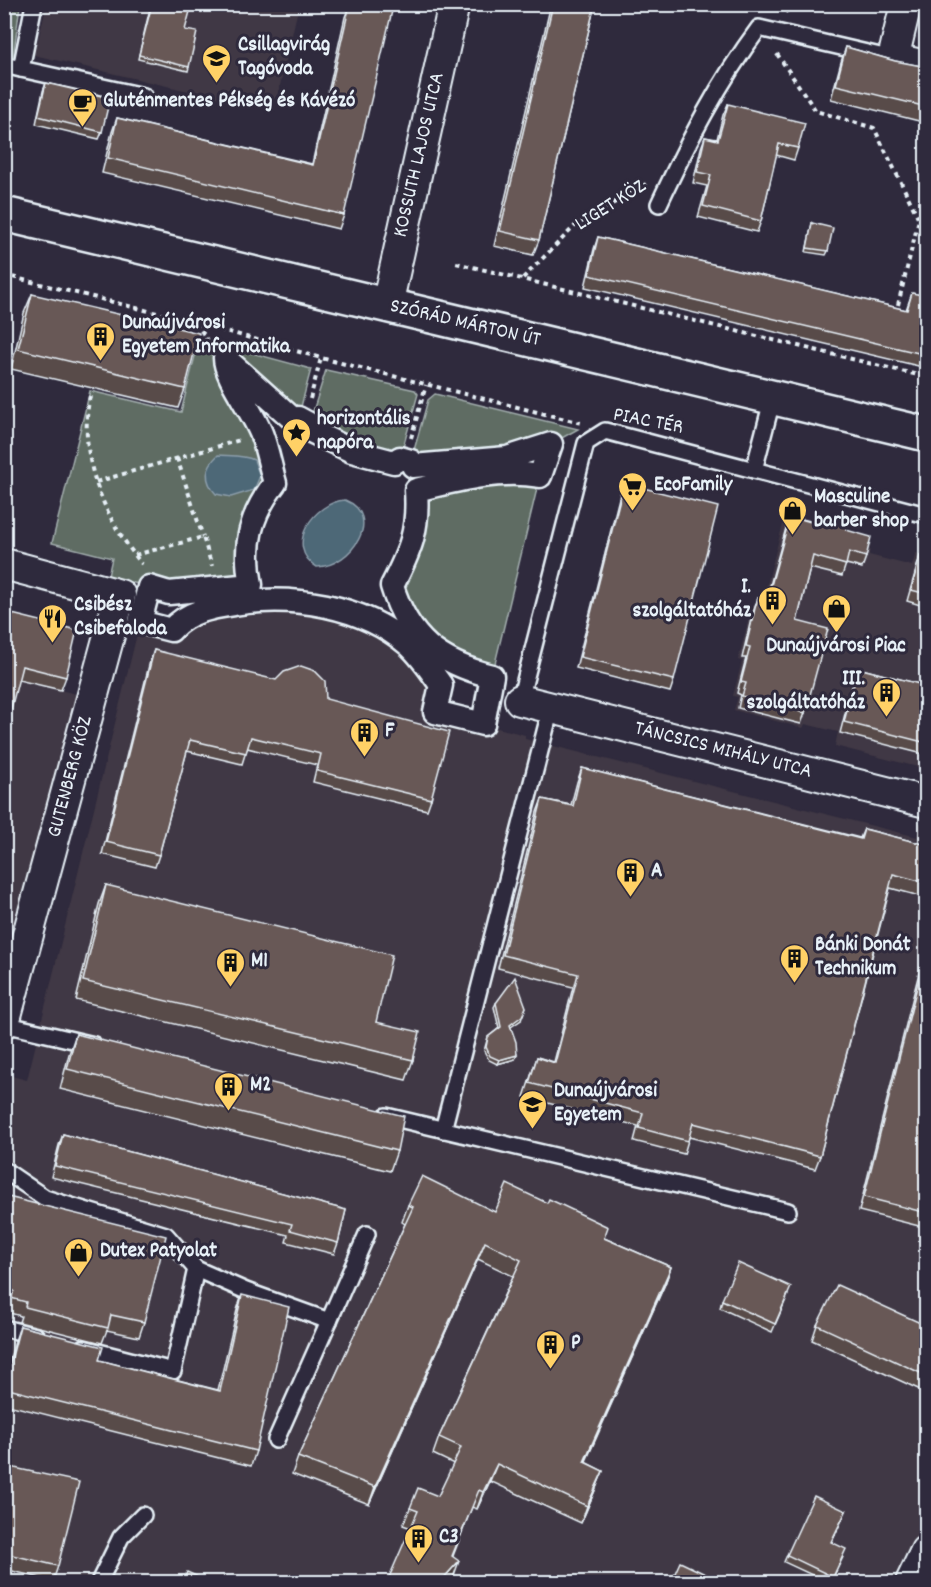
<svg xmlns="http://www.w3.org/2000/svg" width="931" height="1587" viewBox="0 0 931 1587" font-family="Dekko,sans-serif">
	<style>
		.built { fill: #403844 }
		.green { fill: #5e6c63; stroke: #a3aeae; stroke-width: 1.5 }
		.water { fill: #4e6777; stroke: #8c9eab; stroke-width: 1.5 }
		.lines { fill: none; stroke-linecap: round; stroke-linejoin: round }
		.service-casing { stroke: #e8f1f8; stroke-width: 20 }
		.pedestrian-casing { stroke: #e8f1f8; stroke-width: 27 }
		.minor-casing { stroke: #e8f1f8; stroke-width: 34 }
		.tertiary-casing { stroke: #e8f1f8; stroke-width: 38 }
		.path { stroke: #e8f1f8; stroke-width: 4; stroke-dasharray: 4.5 4.5; stroke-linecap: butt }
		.service { stroke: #2f2a3d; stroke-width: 15 }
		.pedestrian { stroke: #2f2a3d; stroke-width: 22 }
		.minor { stroke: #2f2a3d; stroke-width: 30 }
		.tertiary { stroke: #2f2a3d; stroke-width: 33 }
		.wall { fill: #594c4a; stroke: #e8f1f8; stroke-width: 1.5 }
		.shaded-wall { fill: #493e3c; stroke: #e8f1f8; stroke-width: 1.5 }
		.building { fill: #685856; stroke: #e8f1f8; stroke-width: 1.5 }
		.labels { text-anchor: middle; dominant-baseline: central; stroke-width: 6; stroke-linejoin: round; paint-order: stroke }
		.poi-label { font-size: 21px; font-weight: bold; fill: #e8f1f8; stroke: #2f2a3d; text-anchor: start }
		.street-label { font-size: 21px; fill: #e8f1f8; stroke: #2f2a3d }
	</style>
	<rect width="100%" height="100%" fill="#2f2a3d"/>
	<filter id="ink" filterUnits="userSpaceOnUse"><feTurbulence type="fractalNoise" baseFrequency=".0167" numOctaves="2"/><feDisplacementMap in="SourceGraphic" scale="12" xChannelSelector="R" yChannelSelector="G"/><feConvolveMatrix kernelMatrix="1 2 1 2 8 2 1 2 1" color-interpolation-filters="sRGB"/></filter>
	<g filter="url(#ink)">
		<!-- built -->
		<g class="built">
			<path d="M 47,5 L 299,5 L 274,111 L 34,55 Z"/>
			<path d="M 783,524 L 870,546 L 869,555 L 912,566 L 916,553 L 926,555 L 926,769 L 835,746 L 838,732 L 805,724 L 803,728 L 734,710 L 738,697 L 733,696 L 742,661 L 738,660 L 752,606 L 761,607 Z"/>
			<path d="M 320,605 L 425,662 L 436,712 L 525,735 L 525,739 L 917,837 L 920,823 L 926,825 L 926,1527 L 898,1582 L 5,1582 L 4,1074 L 27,1080 L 140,622 L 194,614 Z"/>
			<path d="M 5,676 L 76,694 L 12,943 L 5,941 Z"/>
		</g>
		<!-- green -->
		<g class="green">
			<path d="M 5,4 L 20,5 L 13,58 L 5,56 Z"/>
			<path d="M 199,340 L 224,369 L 275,483 L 262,500 L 251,585 L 149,587 L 108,576 L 112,558 L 52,543 L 90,391 L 181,412 Z"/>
			<path d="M 229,347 L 311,369 L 298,418 L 225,358 Z"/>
			<path d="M 326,370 L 415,390 L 418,394 L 400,458 L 309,424 Z"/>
			<path d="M 435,394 L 578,429 L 551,444 L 411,461 L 428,400 Z"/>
			<path d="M 540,476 L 492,676 L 467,670 L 399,608 L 416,490 Z"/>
		</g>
		<!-- water -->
		<g class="water">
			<path d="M 218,455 C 229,456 244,455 254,460 L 260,476 L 254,490 L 231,497 L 216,494 C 204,481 204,468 218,455 Z"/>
			<path d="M 345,500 C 384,516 352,566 317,567 C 283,547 314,502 345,500 Z"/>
		</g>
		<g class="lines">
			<defs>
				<g id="service">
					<path d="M 34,4 L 21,69 L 144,96"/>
					<path d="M 4,65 L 21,69"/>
					<path d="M 659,204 C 688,142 718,83 759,28 L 893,59"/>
					<path d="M 754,470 L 773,397"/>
					<path d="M 520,700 L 586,443 L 605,431 L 926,515"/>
					<path d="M 4,1024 L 94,1045"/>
					<path d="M 386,1116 L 788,1211"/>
					<path d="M 443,1130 L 551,708"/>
					<path d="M 4,1170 L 45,1198 L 166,1235 L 196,1269 L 173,1371 L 83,1348"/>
					<path d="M 196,1269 L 246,1291 L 329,1321 L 276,1440"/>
					<path d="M 329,1321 L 367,1234"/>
					<path d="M 4,1328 L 36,1336"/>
					<path d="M 99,1582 L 121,1537 L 143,1515"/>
				</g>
				<path id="pedestrian" d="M 225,358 L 294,420 L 298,418 L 309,424 L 311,431 L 352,451 L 394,462 L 400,458 L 411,461 L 413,466 L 507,458 L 551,444 L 540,476 C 498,469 458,480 416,490 C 419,530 410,551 392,586 C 408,639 439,663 492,676 L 483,724 L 435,712 L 441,685 C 431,671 421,656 409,645 C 362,605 292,594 234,604 C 212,607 186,612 171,630 L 140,622 L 149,587 L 169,593 L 251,585 C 243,545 250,515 275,483 C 270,466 267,448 261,433 C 252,410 225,377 225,358 Z"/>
				<g id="minor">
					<path d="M 906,4 L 893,59 L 926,66"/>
					<path d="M 387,305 L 454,4"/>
					<path d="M 4,564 L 120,595 L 4,1023"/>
					<path d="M 520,700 L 926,802"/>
					<path d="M 911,1582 L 926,1551"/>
				</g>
				<path id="tertiary" d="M 4,214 L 926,434"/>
			</defs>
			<!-- service casing -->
			<use href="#service" class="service-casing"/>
			<!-- pedestrian casing -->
			<use href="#pedestrian" class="pedestrian-casing"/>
			<!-- minor casing -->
			<use href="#minor" class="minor-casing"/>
			<!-- tertiary casing -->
			<use href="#tertiary" class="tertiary-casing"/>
			<!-- path -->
			<g class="path">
				<path d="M 785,12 L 798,4"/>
				<path d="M 777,54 L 816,111 L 874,128 L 919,219 L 896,313"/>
				<path d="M 456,263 L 926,377"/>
				<path d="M 4,275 L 197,323"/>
				<path d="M 523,278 L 575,226 L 646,184"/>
				<path d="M 208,342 L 197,323 L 321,358 L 581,423"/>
				<path d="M 90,396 C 77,455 104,519 142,564"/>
				<path d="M 310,399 L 321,358"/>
				<path d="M 411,438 L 426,385"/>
				<path d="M 177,458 L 203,537"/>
				<path d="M 96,482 L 240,440"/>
				<path d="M 135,555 L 203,537 L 212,566"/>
			</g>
			<!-- service -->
			<use href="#service" class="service"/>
			<!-- pedestrian -->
			<use href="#pedestrian" class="pedestrian"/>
			<!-- minor -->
			<use href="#minor" class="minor"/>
			<!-- tertiary -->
			<use href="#tertiary" class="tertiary"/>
		</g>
		<!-- wall -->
		<g class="wall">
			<path d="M 151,4 L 185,30 L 189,67 L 188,71 L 138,59 Z"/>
			<path d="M 350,4 L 344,215 L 339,229 L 102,173 L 112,132 L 117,118 L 312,164 L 345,17 Z"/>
			<path d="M 551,4 L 595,4 L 539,240 L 533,255 L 494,246 Z"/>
			<path d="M 846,47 L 895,61 L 927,67 L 927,123 L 831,99 L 841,62 Z"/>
			<path d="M 46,83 L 102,132 L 99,139 L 36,124 L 43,91 Z"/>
			<path d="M 728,104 L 798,148 L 794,160 L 776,155 L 761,221 L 757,232 L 698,217 L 707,186 L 693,183 L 701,148 L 705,137 L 717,139 L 723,115 Z"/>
			<path d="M 812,223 L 828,251 L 826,255 L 806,252 Z"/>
			<path d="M 598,237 L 906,310 L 912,293 L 927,296 L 927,368 L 585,287 L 594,249 Z"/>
			<path d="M 32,294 L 185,389 L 178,408 L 11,369 L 24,313 Z"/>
			<path d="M 624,483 L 674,680 L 670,692 L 576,668 L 620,494 Z"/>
			<path d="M 790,516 L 818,523 L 820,516 L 846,530 L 866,557 L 862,568 L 846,564 L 842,576 L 810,568 L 797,621 L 805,713 L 801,724 L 738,708 L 741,695 L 737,693 L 746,658 L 742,658 L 751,619 L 758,598 L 766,600 L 786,528 Z"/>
			<path d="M 920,556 L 927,558 L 927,607 L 907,601 Z"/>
			<path d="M 4,612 L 66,677 L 61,690 L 18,680 Z"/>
			<path d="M 154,650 L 326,699 L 431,799 L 427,810 L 313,782 L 317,765 L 247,748 L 242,764 L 187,751 L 159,855 L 155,867 L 102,854 L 150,661 Z"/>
			<path d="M 858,668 L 927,686 L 927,755 L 840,733 L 854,679 Z"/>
			<path d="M 582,768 L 860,838 L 864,829 L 927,845 L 927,898 L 890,888 L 820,1156 L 815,1169 L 689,1137 L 684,1154 L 634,1141 L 638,1126 L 524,1097 L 537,1057 L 554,1062 L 573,987 L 498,968 L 537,812 L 542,799 L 571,805 L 577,782 Z"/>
			<path d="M 106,885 L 376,1022 L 413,1060 L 406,1080 L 76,1000 L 99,904 Z"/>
			<path d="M 927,941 L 927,1228 L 859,1211 Z"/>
			<path d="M 496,1003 L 521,1020 L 510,1027 L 517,1055 L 515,1059 L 497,1064 L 489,1060 L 484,1051 L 488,1037 L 499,1028 L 494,1007 Z"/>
			<path d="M 76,1034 L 397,1151 L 390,1171 L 60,1089 L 69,1054 Z"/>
			<path d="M 63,1134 L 346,1210 L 338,1243 L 334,1254 L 286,1242 L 288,1235 L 51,1177 L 59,1145 Z"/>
			<path d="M 4,1196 L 144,1322 L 139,1337 L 107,1330 L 102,1343 L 19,1322 L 21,1316 L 6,1312 L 8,1305 L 4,1304 Z"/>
			<path d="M 408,1205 L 495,1212 L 604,1238 L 671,1267 L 665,1284 L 585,1462 L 603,1471 L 596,1488 L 581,1523 L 490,1481 L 477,1509 L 472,1507 L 453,1556 L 453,1578 L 411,1528 L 403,1525 L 410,1508 L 438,1496 L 454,1464 L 433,1454 L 439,1437 L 513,1276 L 478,1259 L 369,1504 L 292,1474 L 298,1457 L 405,1224 L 402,1222 Z"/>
			<path d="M 242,1295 L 256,1451 L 251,1466 L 4,1404 L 4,1380 L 15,1341 L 20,1326 L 99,1360 L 218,1390 L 237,1310 Z"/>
			<path d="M 788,1295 L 772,1332 L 720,1308 L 722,1300 Z"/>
			<path d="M 817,1325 L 927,1326 L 927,1393 L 812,1340 Z"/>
			<path d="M 10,1467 L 58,1566 L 53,1581 L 4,1569 L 4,1481 Z"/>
			<path d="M 846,1511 L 832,1542 L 843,1557 L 831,1582 L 827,1582 L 784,1562 L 787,1555 Z"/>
		</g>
		<!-- shaded-wall -->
		<g class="shaded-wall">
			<path d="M 526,1007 L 521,1020 L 508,1029 L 510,1025 Z"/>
			<path d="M 517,1055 L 515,1059 L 497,1064 L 499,1060 Z"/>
			<path d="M 485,1242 L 478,1259 L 369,1504 L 375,1487 Z"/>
			<path d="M 671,1267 L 665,1284 L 578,1479 L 584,1462 Z"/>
			<path d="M 497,1464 L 490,1481 L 477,1509 L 483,1492 Z"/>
			<path d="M 603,1471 L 596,1488 L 581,1523 L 587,1506 Z"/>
			<path d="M 459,1561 L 453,1578 L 449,1582 L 440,1582 Z"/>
		</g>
		<!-- building -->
		<g class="building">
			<path d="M 152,4 L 192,4 L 185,30 L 197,32 L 189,67 L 139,55 Z"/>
			<path d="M 350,4 L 361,4 L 392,11 L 344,215 L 108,158 L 117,118 L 313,165 Z"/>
			<path d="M 553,4 L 595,4 L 539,240 L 500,231 Z"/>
			<path d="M 846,47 L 895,61 L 927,67 L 927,107 L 836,85 Z"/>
			<path d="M 46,83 L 110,98 L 102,132 L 38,116 Z"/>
			<path d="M 4,91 L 9,93 L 4,111 Z"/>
			<path d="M 728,104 L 805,123 L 798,148 L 779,144 L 761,221 L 703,206 L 711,175 L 697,172 L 705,137 L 718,140 Z"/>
			<path d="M 812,223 L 833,228 L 828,251 L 807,248 Z"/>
			<path d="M 598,237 L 907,310 L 912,293 L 927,296 L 927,355 L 589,275 Z"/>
			<path d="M 32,294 L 199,333 L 185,389 L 18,349 Z"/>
			<path d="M 624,483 L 718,507 L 674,680 L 580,657 Z"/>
			<path d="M 790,516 L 818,524 L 820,516 L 837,520 L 847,523 L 846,530 L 871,537 L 866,557 L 849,552 L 846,565 L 813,556 L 797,621 L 828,629 L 805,713 L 742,696 L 746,683 L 741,682 L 750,647 L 746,646 L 755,608 L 758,598 L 767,600 Z"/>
			<path d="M 920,556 L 927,558 L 927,594 L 911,590 Z"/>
			<path d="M 4,612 L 77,630 L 66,677 L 22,666 L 4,736 Z"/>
			<path d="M 154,650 L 276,680 L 284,672 L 301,666 L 315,671 L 325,681 L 326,699 L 449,732 L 431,799 L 317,771 L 321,754 L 251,737 L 246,753 L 190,740 L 159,855 L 106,842 Z"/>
			<path d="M 858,668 L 927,686 L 927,743 L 844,722 Z"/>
			<path d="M 582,768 L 861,839 L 864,829 L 927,845 L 927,883 L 893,874 L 820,1156 L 693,1123 L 688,1141 L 639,1128 L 643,1113 L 529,1083 L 537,1057 L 555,1063 L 578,974 L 503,955 L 542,799 L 573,806 Z"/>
			<path d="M 4,876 L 7,876 L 4,886 Z"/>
			<path d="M 106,885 L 392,955 L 376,1022 L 420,1032 L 413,1060 L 83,981 Z"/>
			<path d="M 927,947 L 927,1213 L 864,1197 Z"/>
			<path d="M 515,977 L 526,1007 L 522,1016 L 510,1025 L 516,1042 L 517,1055 L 499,1060 L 490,1056 L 486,1047 L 488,1037 L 501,1027 L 496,1003 Z"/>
			<path d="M 76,1034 L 404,1116 L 397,1151 L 67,1069 Z"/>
			<path d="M 63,1134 L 346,1210 L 338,1243 L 290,1230 L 292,1224 L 55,1166 Z"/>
			<path d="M 422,1176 L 495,1212 L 507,1184 L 547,1203 L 549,1199 L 608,1227 L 604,1238 L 671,1267 L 584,1462 L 603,1471 L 587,1506 L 497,1464 L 483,1492 L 479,1490 L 452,1556 L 459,1561 L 440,1582 L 387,1582 L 418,1511 L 410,1508 L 418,1488 L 438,1496 L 461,1447 L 439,1437 L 521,1260 L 485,1242 L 375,1487 L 298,1457 L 413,1207 L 408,1205 Z"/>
			<path d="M 4,1196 L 166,1236 L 144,1322 L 111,1315 L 108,1328 L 25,1307 L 26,1302 L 11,1298 L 14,1291 L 4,1288 Z"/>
			<path d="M 738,1263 L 791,1287 L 775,1324 L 722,1300 Z"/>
			<path d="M 837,1285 L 927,1326 L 927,1376 L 817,1325 Z"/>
			<path d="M 242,1295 L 289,1307 L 256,1451 L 4,1388 L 20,1326 L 103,1347 L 99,1360 L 220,1391 Z"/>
			<path d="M 10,1467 L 79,1482 L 58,1566 L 4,1553 L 4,1485 Z"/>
			<path d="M 814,1496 L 846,1511 L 831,1542 L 846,1549 L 833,1577 L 787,1555 Z"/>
			<path d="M 680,1562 L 722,1582 L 671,1582 Z"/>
			<path d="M 187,1572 L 207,1581 L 207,1582 L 183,1582 Z"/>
		</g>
	</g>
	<!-- icons -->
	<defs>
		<symbol id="school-pin" viewBox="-11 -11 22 30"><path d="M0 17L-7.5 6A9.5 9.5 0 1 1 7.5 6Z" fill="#ffd166" stroke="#2f2a3d"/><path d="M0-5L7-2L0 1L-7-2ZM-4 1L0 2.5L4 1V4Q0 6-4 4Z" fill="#111"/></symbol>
		<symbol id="cafe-pin" viewBox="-11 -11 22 30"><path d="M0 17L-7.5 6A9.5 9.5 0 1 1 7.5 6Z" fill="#ffd166" stroke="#2f2a3d"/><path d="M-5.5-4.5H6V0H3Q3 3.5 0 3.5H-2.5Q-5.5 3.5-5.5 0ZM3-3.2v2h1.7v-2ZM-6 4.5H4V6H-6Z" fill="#111"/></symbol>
		<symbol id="building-pin" viewBox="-11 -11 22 30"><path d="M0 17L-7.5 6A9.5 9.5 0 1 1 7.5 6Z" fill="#ffd166" stroke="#2f2a3d"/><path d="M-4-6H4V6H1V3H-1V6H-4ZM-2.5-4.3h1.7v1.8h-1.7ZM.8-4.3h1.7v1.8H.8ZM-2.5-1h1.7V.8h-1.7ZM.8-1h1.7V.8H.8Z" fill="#111"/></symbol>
		<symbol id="sight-pin" viewBox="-11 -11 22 30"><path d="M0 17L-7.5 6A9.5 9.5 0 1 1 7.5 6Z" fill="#ffd166" stroke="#2f2a3d"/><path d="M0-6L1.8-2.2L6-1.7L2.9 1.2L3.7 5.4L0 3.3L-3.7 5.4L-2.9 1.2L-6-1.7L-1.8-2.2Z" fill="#111"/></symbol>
		<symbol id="supermarket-pin" viewBox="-11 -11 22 30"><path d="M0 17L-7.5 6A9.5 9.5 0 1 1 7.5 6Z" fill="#ffd166" stroke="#2f2a3d"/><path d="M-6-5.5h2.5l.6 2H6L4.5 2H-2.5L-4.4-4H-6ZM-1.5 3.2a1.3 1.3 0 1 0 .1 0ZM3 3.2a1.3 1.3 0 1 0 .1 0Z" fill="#111"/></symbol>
		<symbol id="shop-pin" viewBox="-11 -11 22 30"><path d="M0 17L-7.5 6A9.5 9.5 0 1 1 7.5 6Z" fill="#ffd166" stroke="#2f2a3d"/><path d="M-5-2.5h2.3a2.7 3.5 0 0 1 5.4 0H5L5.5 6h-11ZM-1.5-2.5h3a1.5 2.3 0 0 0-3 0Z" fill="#111"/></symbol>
		<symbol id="restaurant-pin" viewBox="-11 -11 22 30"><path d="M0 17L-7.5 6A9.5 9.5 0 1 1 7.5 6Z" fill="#ffd166" stroke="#2f2a3d"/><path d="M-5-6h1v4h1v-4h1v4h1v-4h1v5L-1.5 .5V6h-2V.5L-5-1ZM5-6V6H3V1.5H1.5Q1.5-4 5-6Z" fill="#111"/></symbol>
		<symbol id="university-pin" viewBox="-11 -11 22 30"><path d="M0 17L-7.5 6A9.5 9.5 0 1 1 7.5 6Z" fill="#ffd166" stroke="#2f2a3d"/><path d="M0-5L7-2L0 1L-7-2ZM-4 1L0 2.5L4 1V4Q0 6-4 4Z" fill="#111"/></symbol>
	</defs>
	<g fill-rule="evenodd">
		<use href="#school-pin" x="200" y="42" width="33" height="45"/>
		<use href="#cafe-pin" x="66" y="86" width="33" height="45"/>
		<use href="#building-pin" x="84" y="320" width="33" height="45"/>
		<use href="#sight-pin" x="280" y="416" width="33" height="45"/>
		<use href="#supermarket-pin" x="616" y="470" width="33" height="45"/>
		<use href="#shop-pin" x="776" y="494" width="33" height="45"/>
		<use href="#building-pin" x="756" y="584" width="33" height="45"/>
		<use href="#shop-pin" x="820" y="592" width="33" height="45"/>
		<use href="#restaurant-pin" x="36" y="602" width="33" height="45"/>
		<use href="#building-pin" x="870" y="676" width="33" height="45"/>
		<use href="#building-pin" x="348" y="716" width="33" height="45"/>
		<use href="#building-pin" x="614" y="856" width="33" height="45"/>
		<use href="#building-pin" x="778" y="942" width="33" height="45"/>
		<use href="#building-pin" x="214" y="946" width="33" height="45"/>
		<use href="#building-pin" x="212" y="1070" width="33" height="45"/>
		<use href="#university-pin" x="516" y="1088" width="33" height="45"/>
		<use href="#shop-pin" x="62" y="1236" width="33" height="45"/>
		<use href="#building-pin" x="534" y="1328" width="33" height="45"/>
		<use href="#building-pin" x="402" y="1522" width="33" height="45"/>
	</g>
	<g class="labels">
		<!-- poi labels -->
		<g class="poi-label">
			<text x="238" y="46">Csillagvirág<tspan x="238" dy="24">Tagóvoda</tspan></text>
			<text x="103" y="102">Gluténmentes Pékség és Kávézó</text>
			<text x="122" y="324">Dunaújvárosi<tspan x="122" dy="24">Egyetem Informatika</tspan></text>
			<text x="317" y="420">horizontális<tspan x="317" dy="24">napóra</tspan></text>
			<text x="654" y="486">EcoFamily</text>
			<text x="814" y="498">Masculine<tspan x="814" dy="24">barber shop</tspan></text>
			<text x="751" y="588" text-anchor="end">I.<tspan x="751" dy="24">szolgáltatóház</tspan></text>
			<text x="74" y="606">Csibész<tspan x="74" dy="24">Csibefaloda</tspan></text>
			<text x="836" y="647" text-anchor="middle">Dunaújvárosi Piac</text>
			<text x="865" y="680" text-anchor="end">III.<tspan x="865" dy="24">szolgáltatóház</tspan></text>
			<text x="385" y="732">F</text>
			<text x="651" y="872">A</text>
			<text x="815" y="946">Bánki Donát<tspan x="815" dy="24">Technikum</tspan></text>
			<text x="251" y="962">M1</text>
			<text x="250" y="1086">M2</text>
			<text x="554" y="1092">Dunaújvárosi<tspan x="554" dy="24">Egyetem</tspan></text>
			<text x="100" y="1252">Dutex Patyolat</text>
			<text x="571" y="1344">P</text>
			<text x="439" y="1538">C3</text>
		</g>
		<!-- street labels -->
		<g class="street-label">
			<text transform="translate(420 155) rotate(-77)">KOSSUTH LAJOS UTCA</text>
			<text transform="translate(611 206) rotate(-32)">LIGET KÖZ</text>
			<text transform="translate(465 324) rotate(13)">SZÓRÁD MÁRTON ÚT</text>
			<text transform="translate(648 422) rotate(11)">PIAC TÉR</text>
			<text transform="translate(723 751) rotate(14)">TÁNCSICS MIHÁLY UTCA</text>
			<text transform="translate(71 777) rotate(-75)">GUTENBERG KÖZ</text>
		</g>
	</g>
	<!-- margin -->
	<rect width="931" height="1587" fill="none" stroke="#2f2a3d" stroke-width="24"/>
	<rect x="12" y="12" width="907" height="1563" fill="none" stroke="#e8f1f8" stroke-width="2" filter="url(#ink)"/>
</svg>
